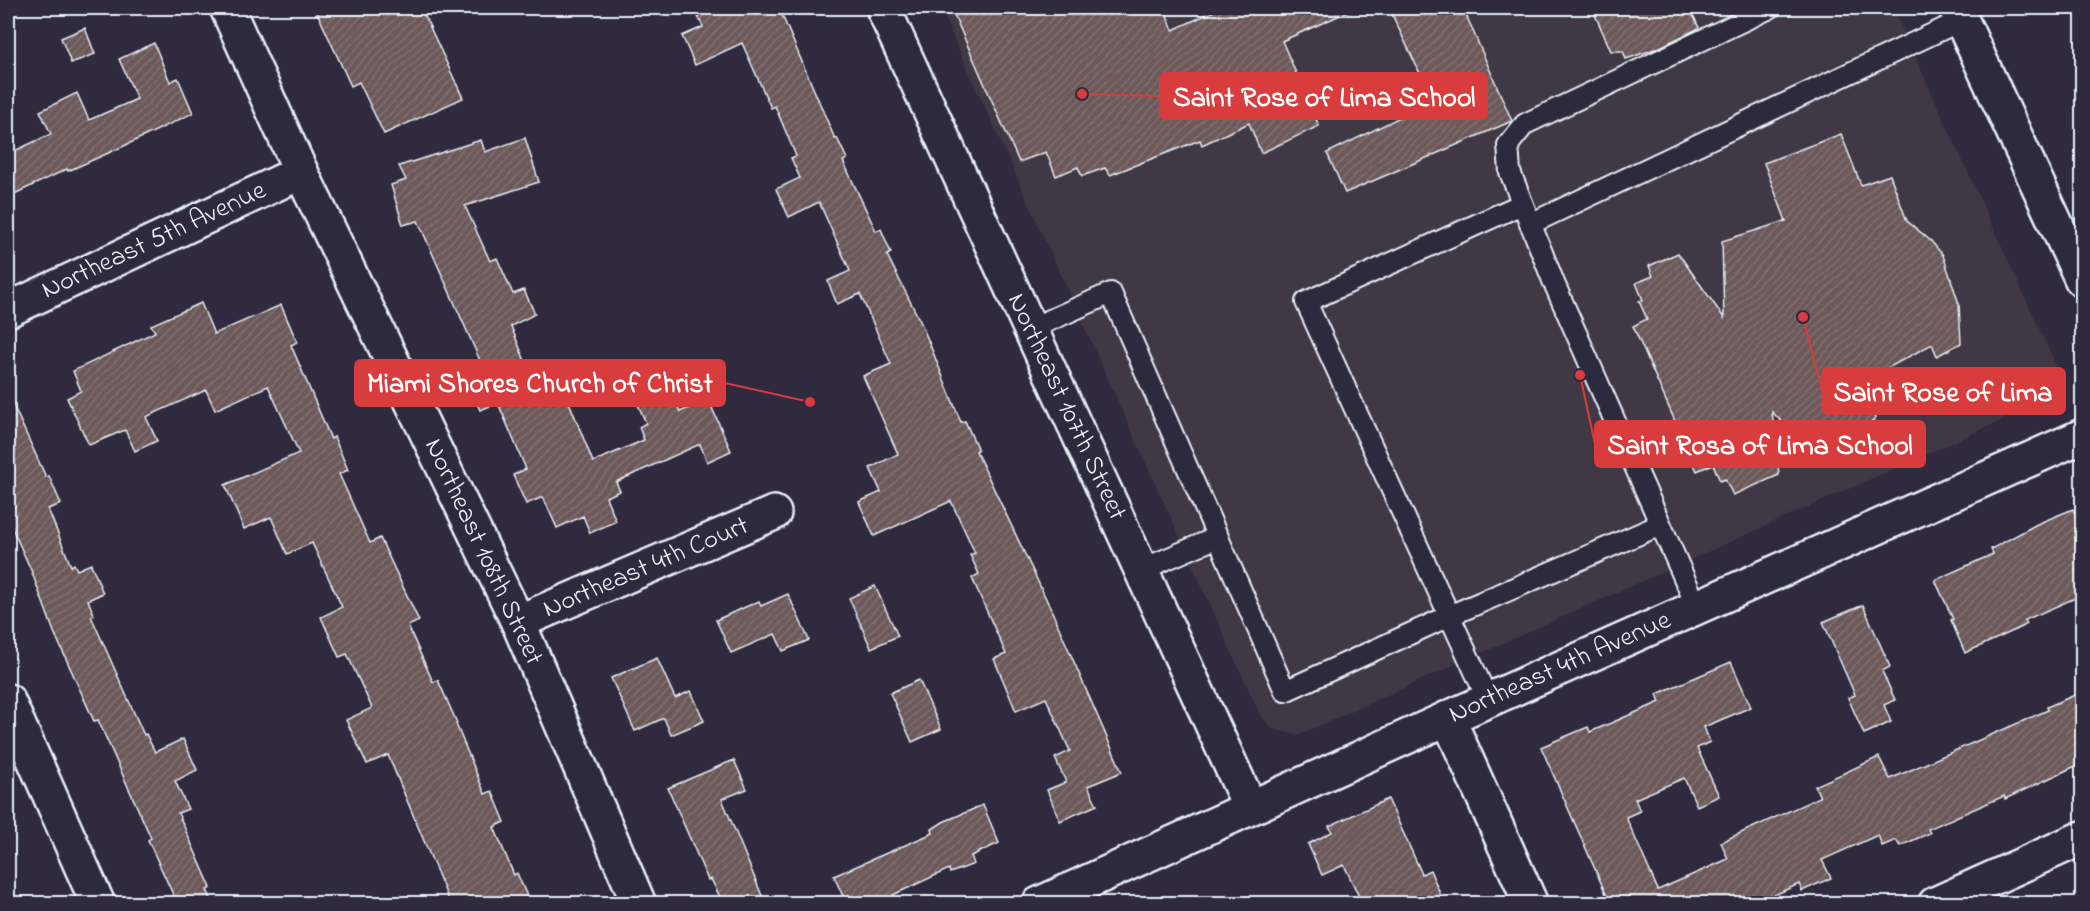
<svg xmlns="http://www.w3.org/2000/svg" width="2090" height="911" viewBox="0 0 2090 911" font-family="'Indie Flower',sans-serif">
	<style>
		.built { fill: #413845 }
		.building { fill: url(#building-hatch); stroke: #e8f1f8; stroke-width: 1.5 }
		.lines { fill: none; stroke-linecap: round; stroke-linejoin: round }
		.lane-casing { stroke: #e8f1f8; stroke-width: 24 }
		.street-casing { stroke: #e8f1f8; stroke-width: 38 }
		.lane { stroke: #2f2a3d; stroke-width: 20 }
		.street { stroke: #2f2a3d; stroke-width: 33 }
		.labels { text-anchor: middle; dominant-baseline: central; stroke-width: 6; stroke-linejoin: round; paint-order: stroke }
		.street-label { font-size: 27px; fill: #e8f1f8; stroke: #2f2a3d }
		.leader { fill: none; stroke: #d83c3d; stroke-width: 2 }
		.callout-dot { fill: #d83c3d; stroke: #2f2a3d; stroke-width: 2 }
		.callout { fill: #d83c3d; stroke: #d83c3d; stroke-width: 2 }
		.callout-label { font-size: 28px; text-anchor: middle; font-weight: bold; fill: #fff }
	</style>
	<defs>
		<pattern id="building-hatch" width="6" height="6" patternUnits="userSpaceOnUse" patternTransform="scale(1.5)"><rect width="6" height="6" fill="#6c5859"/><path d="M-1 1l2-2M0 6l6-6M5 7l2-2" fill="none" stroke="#817072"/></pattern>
	</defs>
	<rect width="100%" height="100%" fill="#2f2a3d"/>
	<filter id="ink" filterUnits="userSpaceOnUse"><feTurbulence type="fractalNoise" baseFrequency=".0167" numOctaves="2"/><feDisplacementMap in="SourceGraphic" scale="12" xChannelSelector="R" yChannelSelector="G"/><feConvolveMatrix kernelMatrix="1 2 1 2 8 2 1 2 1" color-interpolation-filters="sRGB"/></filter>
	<g filter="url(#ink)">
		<!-- built -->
		<path class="built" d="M 940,8 L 1893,8 L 2055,363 L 2053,387 L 2041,403 L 1298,735 L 1273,729 L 1260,715 Z"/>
		<!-- building -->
		<g class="building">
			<path d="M 315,8 L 421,8 L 463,98 L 384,134 L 359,82 L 351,86 Z"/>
			<path d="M 694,8 L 779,8 L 835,139 L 837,138 L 847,159 L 843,161 L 876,231 L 881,229 L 891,253 L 887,255 L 922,325 L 961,422 L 965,421 L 978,450 L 976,451 L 1050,607 L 1122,772 L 1088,786 L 1097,805 L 1060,821 L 1047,790 L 1066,782 L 1055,758 L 1070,751 L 1046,698 L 1016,711 L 994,659 L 1006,654 L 972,578 L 979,574 L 970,555 L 975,553 L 951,501 L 874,536 L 859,502 L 881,492 L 870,468 L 898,454 L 863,376 L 891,364 L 860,294 L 837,304 L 832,292 L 828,281 L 850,271 L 819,202 L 789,217 L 776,189 L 800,178 L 791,158 L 796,156 L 775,106 L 771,108 L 742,43 L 695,65 L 682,36 L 703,27 Z"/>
			<path d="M 951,8 L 1164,8 L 1173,30 L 1221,8 L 1356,8 L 1282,41 L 1319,126 L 1261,153 L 1249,123 L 1202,145 L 1200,140 L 1110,175 L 1105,168 L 1082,176 L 1078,167 L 1056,176 L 1046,152 L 1019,162 Z"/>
			<path d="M 1389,8 L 1463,8 L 1512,121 L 1345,193 L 1327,153 L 1433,101 Z"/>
			<path d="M 1592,8 L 1690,8 L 1699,28 L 1658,48 L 1626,59 L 1623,51 L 1611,51 Z"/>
			<path d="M 85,28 L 95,54 L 71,63 L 61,38 Z"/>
			<path d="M 154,43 L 170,82 L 178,78 L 193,113 L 124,146 L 68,171 L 67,169 L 8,197 L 8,154 L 51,134 L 40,111 L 77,93 L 89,120 L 137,99 L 119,59 Z"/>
			<path d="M 1841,134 L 1861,185 L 1890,175 L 1907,221 L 1931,241 L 1943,255 L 1959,304 L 1961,343 L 1937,356 L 1932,344 L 1858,384 L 1876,418 L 1852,441 L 1820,459 L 1772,412 L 1779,475 L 1733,495 L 1725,479 L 1720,481 L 1713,464 L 1697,471 L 1633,326 L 1647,319 L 1639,301 L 1643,300 L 1636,283 L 1653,276 L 1649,266 L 1678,253 L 1724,318 L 1722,241 L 1786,221 L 1764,163 Z"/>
			<path d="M 525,138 L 539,182 L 465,206 L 490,261 L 497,258 L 513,294 L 524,290 L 535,314 L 511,326 L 531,376 L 538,373 L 546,393 L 563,387 L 593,462 L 644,440 L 639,427 L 646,423 L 627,380 L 650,370 L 658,387 L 668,383 L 680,412 L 708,399 L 731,451 L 707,462 L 700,444 L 616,482 L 620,491 L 606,497 L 616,521 L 590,533 L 583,516 L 557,528 L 543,497 L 526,504 L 513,475 L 526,469 L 498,403 L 480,410 L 467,381 L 486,374 L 418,221 L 403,225 L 391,185 L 406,180 L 399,166 L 481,140 L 485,152 Z"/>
			<path d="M 201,303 L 214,334 L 281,305 L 297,342 L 291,345 L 331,439 L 334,437 L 348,470 L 339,474 L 370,543 L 380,538 L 419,621 L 408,626 L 433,682 L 438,680 L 457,723 L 456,724 L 485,794 L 492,791 L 505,822 L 494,827 L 514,875 L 517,873 L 530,903 L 450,903 L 388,755 L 367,764 L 346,720 L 372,708 L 347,654 L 339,657 L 321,617 L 342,607 L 312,543 L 287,554 L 271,517 L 244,529 L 225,485 L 299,453 L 268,386 L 215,410 L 206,390 L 146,417 L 157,441 L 135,451 L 125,430 L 89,445 L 67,398 L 81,391 L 73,371 L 155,332 L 151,325 Z"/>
			<path d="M 8,394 L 46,477 L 49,476 L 61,504 L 48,509 L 71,566 L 74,564 L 77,570 L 91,564 L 103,593 L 88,600 L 94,615 L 91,616 L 144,735 L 146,734 L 155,752 L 183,739 L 197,770 L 175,781 L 188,809 L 178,813 L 211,888 L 207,890 L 213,903 L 177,903 L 148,840 L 151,838 L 98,720 L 94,721 L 54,632 L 31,570 L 8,519 Z"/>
			<path d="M 2073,509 L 2076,516 L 2082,513 L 2082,595 L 2025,620 L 2027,624 L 2022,627 L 1965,653 L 1951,620 L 1953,619 L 1935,580 L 1993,554 L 1991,549 L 2037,524 Z"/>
			<path d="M 875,586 L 898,636 L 871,648 L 849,598 Z"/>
			<path d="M 788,594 L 809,640 L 783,651 L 775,634 L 731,653 L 716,620 L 759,601 L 761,606 Z"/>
			<path d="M 1863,605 L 1890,667 L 1882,671 L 1895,700 L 1884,705 L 1891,722 L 1864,734 L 1848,698 L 1855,695 L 1823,622 Z"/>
			<path d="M 657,658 L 675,698 L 691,691 L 704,721 L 671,735 L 664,718 L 635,731 L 611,678 Z"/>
			<path d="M 1731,662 L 1751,707 L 1704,727 L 1710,742 L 1697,748 L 1719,796 L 1697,806 L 1684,778 L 1635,799 L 1640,811 L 1626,817 L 1658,890 L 1728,859 L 1721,842 L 1820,797 L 1815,786 L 1879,757 L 1890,779 L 2048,710 L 2047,707 L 2082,692 L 2082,763 L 2005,799 L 2004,796 L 1928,829 L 1930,833 L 1900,846 L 1896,840 L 1882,846 L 1878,835 L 1822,860 L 1831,878 L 1802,891 L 1799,884 L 1756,903 L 1610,903 L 1541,747 L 1588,727 L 1590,732 L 1660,702 L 1657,694 Z"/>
			<path d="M 919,680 L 941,729 L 912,742 L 890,693 Z"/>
			<path d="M 734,760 L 747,789 L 722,799 L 765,903 L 723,903 L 711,879 L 708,880 L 668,788 Z"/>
			<path d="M 1388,799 L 1422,874 L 1430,870 L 1444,903 L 1362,903 L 1344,865 L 1322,875 L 1308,844 L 1332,832 L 1329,826 Z"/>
			<path d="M 983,805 L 999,843 L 971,856 L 974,864 L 950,873 L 949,869 L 893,895 L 896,903 L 846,903 L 834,876 L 933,833 L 932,829 L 943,822 Z"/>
		</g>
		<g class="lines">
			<defs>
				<g id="lane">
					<path d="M 1530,224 L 1962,20"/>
					<path d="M 1030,329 L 1111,293 L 1285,691 L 1449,616 L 1660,525"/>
					<path d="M 1141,570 L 1218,537"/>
					<path d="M 1697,607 L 1554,283 L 1510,172 L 1508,145 L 1525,124 L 1770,8"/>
					<path d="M 1488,700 L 1306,302 L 1522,204"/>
				</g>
				<g id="street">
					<path d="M 227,8 L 301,172 L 518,622 L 639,904"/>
					<path d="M 883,8 L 1250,807"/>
					<path d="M 1956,8 L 2082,280"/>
					<path d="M 8,310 L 301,172"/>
					<path d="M 518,622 L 774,513"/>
					<path d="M 8,701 L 98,904"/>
					<path d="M 1448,718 L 1531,904"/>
					<path d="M 1039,904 L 1448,718 L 2082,436"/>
					<path d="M 1935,904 L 2082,838"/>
				</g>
			</defs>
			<!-- lane casing -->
			<use href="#lane" class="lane-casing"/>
			<!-- street casing -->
			<use href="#street" class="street-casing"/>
			<!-- lane -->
			<use href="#lane" class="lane"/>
			<!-- street -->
			<use href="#street" class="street"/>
		</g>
	</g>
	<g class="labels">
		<!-- street labels -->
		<g class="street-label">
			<text transform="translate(154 241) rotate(-25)">Northeast 5th Avenue</text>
			<text transform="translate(1066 407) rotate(65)">Northeast 107th Street</text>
			<text transform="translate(483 552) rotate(65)">Northeast 108th Street</text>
			<text transform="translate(646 568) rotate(-23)">Northeast 4th Court</text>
			<text transform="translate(1560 668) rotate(-24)">Northeast 4th Avenue</text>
		</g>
	</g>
	<!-- callouts -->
	<path class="leader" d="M1082 94L1160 96M810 402L725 383M1803 317L1822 391M1580 375L1595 444"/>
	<g class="callout-dot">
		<circle cx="1082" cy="94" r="6"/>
		<circle cx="810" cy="402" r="6"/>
		<circle cx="1803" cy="317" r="6"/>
		<circle cx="1580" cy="375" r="6"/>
	</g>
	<g class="callout">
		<rect x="1160" y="73" width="327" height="46" rx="6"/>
		<rect x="355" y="360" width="370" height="46" rx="6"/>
		<rect x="1822" y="368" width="243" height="46" rx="6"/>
		<rect x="1595" y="421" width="330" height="46" rx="6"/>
	</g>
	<g class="callout-label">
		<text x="1324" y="106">Saint Rose of Lima School</text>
		<text x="540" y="392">Miami Shores Church of Christ</text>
		<text x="1943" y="401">Saint Rose of Lima</text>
		<text x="1760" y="454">Saint Rosa of Lima School</text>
	</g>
	<!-- margin -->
	<rect width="2090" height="911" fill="none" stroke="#2f2a3d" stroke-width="30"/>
	<rect x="15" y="15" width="2060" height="881" fill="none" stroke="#e8f1f8" stroke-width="2" filter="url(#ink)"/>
</svg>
